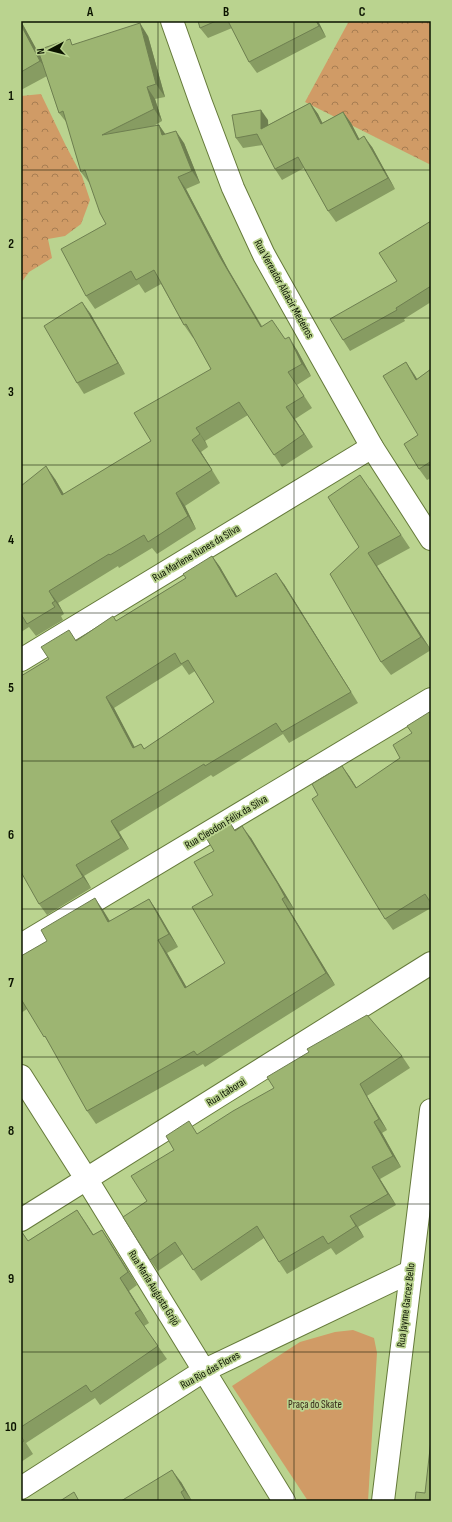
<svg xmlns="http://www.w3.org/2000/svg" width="452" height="1522" viewBox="0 0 452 1522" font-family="'Sofia Sans Condensed',sans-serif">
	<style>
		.forest { fill: url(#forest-crowns) }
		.park { fill: #d09b66 }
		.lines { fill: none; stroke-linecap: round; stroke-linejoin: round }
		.minor-casing { stroke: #657a3a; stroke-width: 24 }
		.minor { stroke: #fff; stroke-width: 22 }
		.wall { fill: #879c62; fill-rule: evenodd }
		.shaded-wall { fill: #6e7f50 }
		.building { fill: #9db572; stroke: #6e7f50; fill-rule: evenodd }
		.grid { fill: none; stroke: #0b1300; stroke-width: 1; stroke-opacity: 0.55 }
		.labels { text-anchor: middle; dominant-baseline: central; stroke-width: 3.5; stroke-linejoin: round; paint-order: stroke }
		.street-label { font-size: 11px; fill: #0b1300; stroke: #bad38f }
		.park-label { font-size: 11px; fill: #392919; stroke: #bad38f }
		.neatline { fill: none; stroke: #0b1300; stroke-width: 1.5 }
		.grid-label { font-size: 13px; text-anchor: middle; font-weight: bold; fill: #0b1300 }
	</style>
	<defs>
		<pattern id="forest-crowns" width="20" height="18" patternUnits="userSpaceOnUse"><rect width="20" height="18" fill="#d09b66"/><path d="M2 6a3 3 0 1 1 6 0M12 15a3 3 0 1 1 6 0" fill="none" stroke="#a77d52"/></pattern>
	</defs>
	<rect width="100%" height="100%" fill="#bad38f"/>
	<!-- forest -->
	<g class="forest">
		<path d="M 349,21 L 431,21 L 431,165 L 305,102 Z"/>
		<path d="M 41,94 L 66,146 L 82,176 L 90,200 L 81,224 L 65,236 L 48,239 L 52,258 L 29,272 L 21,283 L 21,96 Z"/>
	</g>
	<!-- park -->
	<path class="park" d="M 353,1330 L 374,1338 L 377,1353 L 368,1501 L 308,1501 L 232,1386 L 300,1342 L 335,1332 Z"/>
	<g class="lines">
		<defs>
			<g id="minor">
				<path d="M 172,21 L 201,103 L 233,188 L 264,255 L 372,447 L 431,539"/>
				<path d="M 21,660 L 372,447"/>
				<path d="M 21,945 L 431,699"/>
				<path d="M 21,1076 L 87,1180 L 284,1501"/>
				<path d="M 21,1220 L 431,963"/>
				<path d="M 21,1488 L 205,1370 L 410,1272"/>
				<path d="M 383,1501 L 431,1110"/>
			</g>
		</defs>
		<!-- minor casing -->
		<use href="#minor" class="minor-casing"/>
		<!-- minor -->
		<use href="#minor" class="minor"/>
	</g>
	<!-- wall -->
	<g class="wall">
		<path d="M 21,21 L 42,60 L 74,44 L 148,36 L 165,97 L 155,99 L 162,121 L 152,127 L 159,125 L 165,134 L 184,143 L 200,183 L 186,189 L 228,269 L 262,326 L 285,339 L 297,350 L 311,376 L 297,385 L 312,408 L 295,419 L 313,447 L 282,467 L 248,415 L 205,441 L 208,447 L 201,452 L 220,483 L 185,506 L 196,529 L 157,554 L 152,548 L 119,568 L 118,566 L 58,603 L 64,614 L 61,616 L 63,620 L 36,636 L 29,627 L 21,632 L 21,486 L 55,479 L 64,494 L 151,441 L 211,369 L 193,337 L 193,338 L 184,325 L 161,284 L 145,293 L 139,284 L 95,309 L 86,296 L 106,224 L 90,184 L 81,172 L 67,123 L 59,113 L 47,76 L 21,90 Z"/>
		<path d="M 198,21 L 318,21 L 326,37 L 257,73 L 249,62 L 232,28 L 208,38 L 200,28 Z"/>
		<path d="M 310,103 L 318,114 L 322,123 L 343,112 L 351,123 L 359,139 L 372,147 L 395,189 L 336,222 L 328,211 L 304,168 L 282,180 L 275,169 L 263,145 L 243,148 L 236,138 L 268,120 L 268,125 Z"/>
		<path d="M 431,221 L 431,302 L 404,319 L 405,321 L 350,351 L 343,340 L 397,281 Z"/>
		<path d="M 90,313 L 125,374 L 84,394 L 77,383 Z"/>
		<path d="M 431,369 L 431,478 L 427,480 L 419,469 L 418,435 L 414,374 L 417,379 Z"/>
		<path d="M 370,488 L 410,548 L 377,566 L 431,650 L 391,675 L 381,662 L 359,547 Z"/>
		<path d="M 212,556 L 220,567 L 237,597 L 284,584 L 358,703 L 289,743 L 283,734 L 213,777 L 211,775 L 119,832 L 129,849 L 84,876 L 91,888 L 47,915 L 39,904 L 49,659 L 76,641 L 116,621 L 186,578 ZM 182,665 L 189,675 L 195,671 L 214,702 L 144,749 L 141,744 L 134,747 L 114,708 Z"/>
		<path d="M 431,711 L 431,908 L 393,930 L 385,919 L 318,795 L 342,766 L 357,788 L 400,758 L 412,733 Z"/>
		<path d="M 236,830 L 251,838 L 287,897 L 294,909 L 290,911 L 335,985 L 205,1067 L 203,1064 L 96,1124 L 87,1111 L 51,1046 L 27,1009 L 21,1013 L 21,956 L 103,910 L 110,921 L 149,899 L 157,911 L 178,947 L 167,953 L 186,987 L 225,963 L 213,895 L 214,851 Z"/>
		<path d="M 402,1056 L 410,1068 L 367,1096 L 387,1130 L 382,1133 L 401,1167 L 380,1179 L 396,1205 L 358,1227 L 364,1237 L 336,1255 L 331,1248 L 287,1274 L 279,1262 L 264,1238 L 201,1281 L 183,1254 L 158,1271 L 150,1260 L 147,1201 L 174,1150 L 198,1134 Z"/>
		<path d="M 77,1210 L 93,1235 L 102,1230 L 110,1242 L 137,1285 L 129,1291 L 149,1323 L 144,1326 L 167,1359 L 100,1405 L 95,1398 L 26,1443 L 33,1454 L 21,1462 L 21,1230 L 28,1241 Z"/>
		<path d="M 181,1482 L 192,1501 L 121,1501 Z"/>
	</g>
	<!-- shaded-wall -->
	<g class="shaded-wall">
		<path d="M 21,21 L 50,74 L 40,61 L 21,25 Z"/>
		<path d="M 316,21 L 318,21 L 326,37 L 319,26 Z"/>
		<path d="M 140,23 L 148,36 L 165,97 L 156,84 Z"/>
		<path d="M 147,87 L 155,99 L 162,121 L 154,109 Z"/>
		<path d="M 310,103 L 318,114 L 328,134 L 321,124 Z"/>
		<path d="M 261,110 L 268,120 L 269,140 L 261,129 Z"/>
		<path d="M 343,112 L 351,123 L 365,150 L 358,140 Z"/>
		<path d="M 159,125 L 168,138 L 162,135 Z"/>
		<path d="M 176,131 L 184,143 L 200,183 L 192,171 Z"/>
		<path d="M 364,136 L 372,147 L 395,189 L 388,178 Z"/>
		<path d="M 178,177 L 186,189 L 228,269 L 269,339 L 261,327 L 220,257 Z"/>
		<path d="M 82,302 L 90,313 L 125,374 L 118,363 Z"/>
		<path d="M 289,337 L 297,350 L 311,376 L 302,364 Z"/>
		<path d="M 406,362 L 414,374 L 424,391 L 416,380 Z"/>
		<path d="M 286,407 L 295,419 L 313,447 L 304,434 Z"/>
		<path d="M 196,428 L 205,441 L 208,447 L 200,434 Z"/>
		<path d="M 192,440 L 201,452 L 220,483 L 212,470 Z"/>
		<path d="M 46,466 L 55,479 L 71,507 L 62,495 Z"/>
		<path d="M 176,493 L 185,506 L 196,529 L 188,516 Z"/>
		<path d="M 368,553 L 377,566 L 431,650 L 421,637 Z"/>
		<path d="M 212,556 L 220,567 L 244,608 L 236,597 Z"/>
		<path d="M 276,573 L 284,584 L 358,703 L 351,692 Z"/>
		<path d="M 49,591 L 58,603 L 64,614 L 55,601 Z"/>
		<path d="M 106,697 L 114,708 L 141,759 L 133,748 Z"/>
		<path d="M 342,766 L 350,777 L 364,800 L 356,788 Z"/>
		<path d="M 111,821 L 119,832 L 129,849 L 121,838 Z"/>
		<path d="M 242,826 L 251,838 L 287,897 L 294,909 L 285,897 Z"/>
		<path d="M 76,865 L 84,876 L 91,888 L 83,877 Z"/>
		<path d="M 95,898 L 103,910 L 117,934 L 108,922 Z"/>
		<path d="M 149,899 L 157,911 L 178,947 L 169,934 Z"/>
		<path d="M 282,899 L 290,911 L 335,985 L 326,973 Z"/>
		<path d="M 158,940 L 167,953 L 194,1000 L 185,988 Z"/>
		<path d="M 360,1084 L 367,1096 L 387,1130 L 379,1119 Z"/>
		<path d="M 374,1122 L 382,1133 L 401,1167 L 393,1156 Z"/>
		<path d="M 372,1167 L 380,1179 L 396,1205 L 388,1194 Z"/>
		<path d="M 77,1210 L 86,1223 L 102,1248 L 93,1235 Z"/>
		<path d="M 350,1216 L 358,1227 L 364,1237 L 356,1226 Z"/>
		<path d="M 102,1230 L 110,1242 L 137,1285 L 128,1272 Z"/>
		<path d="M 120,1278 L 129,1291 L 149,1323 L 140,1310 Z"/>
		<path d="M 172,1470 L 181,1482 L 192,1501 L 184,1490 Z"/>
	</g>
	<!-- building -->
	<g class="building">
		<path d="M 198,21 L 216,21 L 200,28 Z"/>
		<path d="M 228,21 L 316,21 L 319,26 L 249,62 Z"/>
		<path d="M 140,23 L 156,84 L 147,87 L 154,109 L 102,135 L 159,125 L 162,135 L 176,131 L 192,171 L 178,177 L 220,257 L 261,327 L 272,320 L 285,339 L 289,337 L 302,364 L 288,372 L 304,396 L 286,407 L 304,434 L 274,455 L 239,402 L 196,428 L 200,434 L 192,440 L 212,470 L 176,493 L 188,516 L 148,542 L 144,535 L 110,555 L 109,554 L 49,591 L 55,601 L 52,603 L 55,607 L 27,624 L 21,614 L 21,486 L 46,466 L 62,495 L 151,441 L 134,413 L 211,369 L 186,324 L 184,325 L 154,270 L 136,280 L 131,271 L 86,296 L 61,249 L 106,224 L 100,213 L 85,170 L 81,172 L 63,111 L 59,113 L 38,50 L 70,39 L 72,45 Z"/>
		<path d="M 21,25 L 40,61 L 21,72 Z"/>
		<path d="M 310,103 L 321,124 L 343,112 L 358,140 L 364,136 L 388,178 L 328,211 L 298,157 L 275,169 L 257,134 L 236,138 L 232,115 L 261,110 L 261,129 Z"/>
		<path d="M 431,221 L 431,286 L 396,308 L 397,310 L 343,340 L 330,319 L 397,281 L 379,253 Z"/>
		<path d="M 82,302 L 118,363 L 77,383 L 44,326 Z"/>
		<path d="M 406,362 L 416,380 L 431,369 L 431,463 L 430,462 L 419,469 L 404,444 L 418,435 L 383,376 Z"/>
		<path d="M 360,475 L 401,535 L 368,553 L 421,637 L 381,662 L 330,574 L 359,547 L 328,497 Z"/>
		<path d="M 212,556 L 236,597 L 276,573 L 351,692 L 282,732 L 276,723 L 205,766 L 204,764 L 111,821 L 121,838 L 76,865 L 83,877 L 39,904 L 21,872 L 21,676 L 49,659 L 41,647 L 69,630 L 76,641 L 113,616 L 116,621 L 186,578 L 183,574 ZM 175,653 L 181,664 L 188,660 L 214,702 L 144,749 L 141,744 L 133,748 L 106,697 Z"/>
		<path d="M 431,711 L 431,903 L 425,894 L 385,919 L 312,799 L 318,795 L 312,784 L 342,766 L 356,788 L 400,758 L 393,745 L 412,733 L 407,726 Z"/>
		<path d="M 229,821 L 235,831 L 242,826 L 278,884 L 285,897 L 282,899 L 326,973 L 197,1055 L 194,1051 L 87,1111 L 45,1036 L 44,1037 L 21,999 L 21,956 L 47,941 L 41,930 L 95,898 L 108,922 L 149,899 L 169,934 L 158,940 L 185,988 L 225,963 L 192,907 L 213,895 L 194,862 L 214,851 L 205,836 Z"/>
		<path d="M 367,1015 L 402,1056 L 360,1084 L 379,1119 L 374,1122 L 393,1156 L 372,1167 L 388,1194 L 350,1216 L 356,1226 L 328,1244 L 323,1236 L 279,1262 L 257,1226 L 193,1270 L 175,1242 L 150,1260 L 123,1217 L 147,1201 L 131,1176 L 174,1150 L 166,1136 L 189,1121 L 197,1134 L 233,1111 L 274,1088 L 267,1077 L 309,1052 L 307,1049 Z"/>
		<path d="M 77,1210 L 93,1235 L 102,1230 L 128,1272 L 120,1278 L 140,1310 L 135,1313 L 158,1346 L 91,1392 L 86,1385 L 21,1427 L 21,1231 L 28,1241 Z"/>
		<path d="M 21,1436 L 24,1441 L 21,1443 Z"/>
		<path d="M 431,1440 L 431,1501 L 415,1501 L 416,1492 L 425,1493 Z"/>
		<path d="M 172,1470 L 184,1490 L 181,1492 L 186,1501 L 121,1501 Z"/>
		<path d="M 74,1492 L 79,1501 L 60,1501 Z"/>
	</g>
	<!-- grid -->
	<path class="grid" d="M 158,21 L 158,1501M 294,21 L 294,1501M 21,170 L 431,170M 21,318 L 431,318M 21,465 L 431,465M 21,613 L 431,613M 21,761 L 431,761M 21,909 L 431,909M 21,1057 L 431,1057M 21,1204 L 431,1204M 21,1352 L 431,1352"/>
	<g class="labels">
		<!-- street labels -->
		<g class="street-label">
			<text transform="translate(284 289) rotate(61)">Rua Vereador Aldacir Medeiros</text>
			<text transform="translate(196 553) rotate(-31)">Rua Marlene Nunes da Silva</text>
			<text transform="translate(226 822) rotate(-31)">Rua Cleodon Félix da Silva</text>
			<text transform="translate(226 1092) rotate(-32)">Rua Itaborai</text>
			<text transform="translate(154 1288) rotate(58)">Rua Maria Augusta Grijó</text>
			<text transform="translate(406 1305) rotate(-83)">Rua Jayme Garcez Bello</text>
			<text transform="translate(210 1370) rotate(-29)">Rua Rio das Flores</text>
		</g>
		<!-- park labels -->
		<g class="park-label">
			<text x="315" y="1404">Praça do Skate</text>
		</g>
	</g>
	<!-- border -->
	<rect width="452" height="1522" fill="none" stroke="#bad38f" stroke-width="44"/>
	<!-- north arrow -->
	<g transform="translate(50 50) rotate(263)" stroke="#bad38f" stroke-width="3" paint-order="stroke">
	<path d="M0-3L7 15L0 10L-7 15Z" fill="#0b1300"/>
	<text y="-6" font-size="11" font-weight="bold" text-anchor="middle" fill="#0b1300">N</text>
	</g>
	<rect x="22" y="22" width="408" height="1478" class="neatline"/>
	<g class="grid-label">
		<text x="90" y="16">A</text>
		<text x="226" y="16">B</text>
		<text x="362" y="16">C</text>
		<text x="11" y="100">1</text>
		<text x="11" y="248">2</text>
		<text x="11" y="396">3</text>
		<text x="11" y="544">4</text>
		<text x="11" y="692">5</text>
		<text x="11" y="839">6</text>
		<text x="11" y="987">7</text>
		<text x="11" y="1135">8</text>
		<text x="11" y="1283">9</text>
		<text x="11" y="1431">10</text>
	</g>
</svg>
